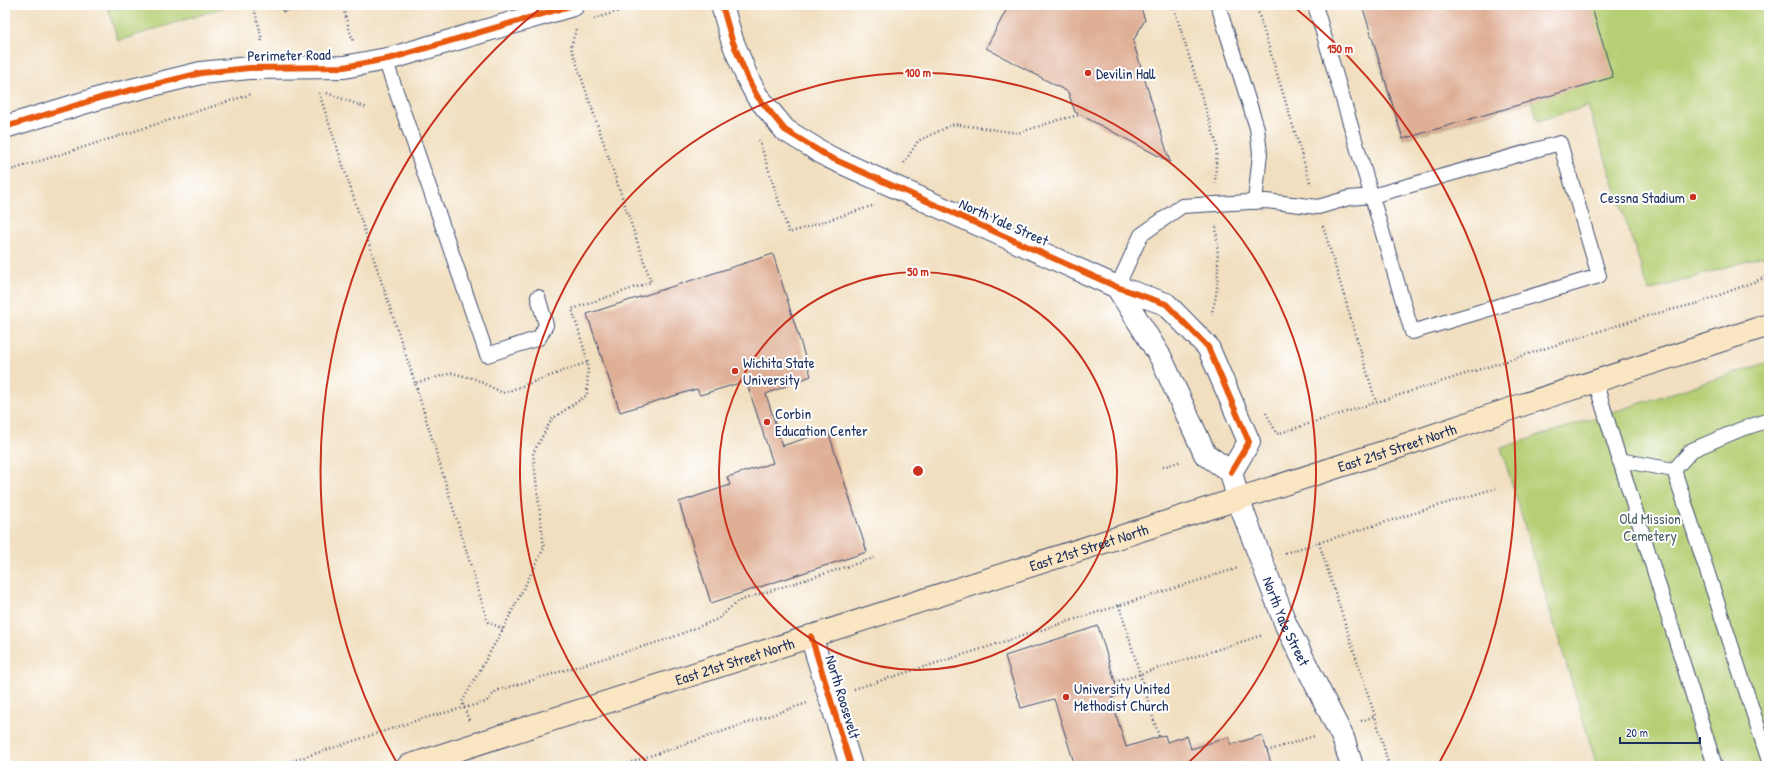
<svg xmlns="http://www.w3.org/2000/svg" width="1774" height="771" viewBox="0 0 1774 771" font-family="'Patrick Hand',sans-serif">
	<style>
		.green { fill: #b6cf74; stroke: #687f69 }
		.building { fill: #dfaf95 }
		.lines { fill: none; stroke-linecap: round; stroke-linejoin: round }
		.service-casing { stroke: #3b496d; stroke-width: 16 }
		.minor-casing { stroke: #3b496d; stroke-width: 24 }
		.secondary-casing { stroke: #3b496d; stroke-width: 24 }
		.path { stroke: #3b496d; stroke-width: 2.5; stroke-dasharray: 1 3; stroke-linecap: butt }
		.service { stroke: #fff; stroke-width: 14 }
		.minor { stroke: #fff; stroke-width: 22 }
		.secondary { stroke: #fbe6c4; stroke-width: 22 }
		.cycleway-casing { stroke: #fff; stroke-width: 8 }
		.cycleway { stroke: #e8590c; stroke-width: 6 }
		.ring { fill: none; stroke: #c8321e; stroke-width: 2 }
		.poi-dot { fill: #c8321e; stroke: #fff; stroke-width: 1.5 }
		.labels { text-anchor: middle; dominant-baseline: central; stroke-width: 4; stroke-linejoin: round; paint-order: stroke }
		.street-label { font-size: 15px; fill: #1b2f5e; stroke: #fff }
		.poi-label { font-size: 15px; fill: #1b2f5e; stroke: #fff; text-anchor: start }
		.park-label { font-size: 15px; fill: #4a5f65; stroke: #fff }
		.centre { fill: #c8321e; stroke: #fff; stroke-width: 2 }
		.ring-label { font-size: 12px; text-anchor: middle; font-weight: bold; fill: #c8321e; stroke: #fff; stroke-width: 4; stroke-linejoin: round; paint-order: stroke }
	</style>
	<rect width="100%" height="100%" fill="#fff"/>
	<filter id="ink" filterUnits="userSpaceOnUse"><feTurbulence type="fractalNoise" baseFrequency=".025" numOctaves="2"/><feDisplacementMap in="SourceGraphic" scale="8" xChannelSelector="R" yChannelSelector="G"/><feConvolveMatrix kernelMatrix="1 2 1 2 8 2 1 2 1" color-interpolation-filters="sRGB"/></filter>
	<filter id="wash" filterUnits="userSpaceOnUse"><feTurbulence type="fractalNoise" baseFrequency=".012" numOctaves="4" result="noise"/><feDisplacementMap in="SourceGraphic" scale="16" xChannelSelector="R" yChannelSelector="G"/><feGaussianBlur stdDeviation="0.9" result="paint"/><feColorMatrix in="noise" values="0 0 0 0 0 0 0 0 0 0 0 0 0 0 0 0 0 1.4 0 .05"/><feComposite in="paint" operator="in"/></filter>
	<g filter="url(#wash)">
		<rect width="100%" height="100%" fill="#f1dfc0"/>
		<!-- green -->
		<g class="green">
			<path d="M 107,5 L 231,5 L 118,41 Z"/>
			<path d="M 1362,5 L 1769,5 L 1769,254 L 1649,291 L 1588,106 L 1538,121 L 1532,101 L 1403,139 Z"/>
			<path d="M 1769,362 L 1769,766 L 1597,766 L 1501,448 Z"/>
		</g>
		<g id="blocks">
			<!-- building -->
			<g class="building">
				<path d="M 281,5 L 303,5 L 283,12 Z"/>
				<path d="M 1009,5 L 1140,5 L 1145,20 L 1133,41 L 1170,162 L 1075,112 L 1068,92 L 986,48 Z"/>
				<path d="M 1362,5 L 1591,5 L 1613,77 L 1403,139 Z"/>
				<path d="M 773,254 L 811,376 L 766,394 L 782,446 L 828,431 L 867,552 L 711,603 L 679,502 L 730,485 L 727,477 L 773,463 L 746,381 L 700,395 L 697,389 L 620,412 L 587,314 Z"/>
				<path d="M 1098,626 L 1119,695 L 1111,698 L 1126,747 L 1165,735 L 1167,742 L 1187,736 L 1191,749 L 1229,737 L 1231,745 L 1262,735 L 1272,766 L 1075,766 L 1054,699 L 1021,708 L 1005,656 Z"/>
			</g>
		</g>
	</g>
	<g filter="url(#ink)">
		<use href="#blocks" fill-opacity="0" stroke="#3b496d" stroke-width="1"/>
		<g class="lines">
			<defs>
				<g id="service">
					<path d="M 1218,5 L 1257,128 L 1260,153 L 1255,202"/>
					<path d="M 385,59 L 487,355 L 539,338 L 546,325 L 538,297"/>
					<path d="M 1117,287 L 1141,235 L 1182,206 L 1266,201 L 1318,207 L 1349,198 L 1372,196 L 1560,143 L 1599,276 L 1412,332 C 1380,223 1347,114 1315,5"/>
					<path d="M 1595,381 L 1715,766"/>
					<path d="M 1619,460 L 1674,470 L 1769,761"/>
					<path d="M 1674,470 L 1692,450 L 1739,430 L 1769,420"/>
				</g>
				<g id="minor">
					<path d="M 722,5 L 732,40 L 747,77 L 757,96 L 785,130 L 829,157 L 1117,287 L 1166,304 L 1208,347 L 1249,442 L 1231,472"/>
					<path d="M 5,127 L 103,97 L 201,73 L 249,68 L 344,67 L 392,58 L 573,5"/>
					<path id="s1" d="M 1117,287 L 1161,358 L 1205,454 L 1231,472 L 1238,499 L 1286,625 L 1343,738 L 1352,766"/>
					<path d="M 811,636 L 851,766"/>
				</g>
				<g id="secondary">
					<path id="s2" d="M 408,766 L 1390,450 L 1522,405 L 1769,325"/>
				</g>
			</defs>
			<!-- service casing -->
			<use href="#service" class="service-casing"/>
			<!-- minor casing -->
			<use href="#minor" class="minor-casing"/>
			<!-- secondary casing -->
			<use href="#secondary" class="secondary-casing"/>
			<!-- path -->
			<g class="path">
				<path d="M 253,5 L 260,30 L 262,43"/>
				<path d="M 342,5 L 353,41"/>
				<path d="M 1173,5 L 1217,145 L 1215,184"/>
				<path d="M 1256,5 L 1311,185"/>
				<path d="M 594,19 L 637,5"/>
				<path d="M 319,93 L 415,383"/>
				<path d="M 327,93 L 367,108"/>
				<path d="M 759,140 L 789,233 L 875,205"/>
				<path d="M 904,163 L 918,141 L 954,124 L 1018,133 L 1062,119 L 1080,115"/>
				<path d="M 5,172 L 252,94"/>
				<path d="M 1323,226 L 1376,402"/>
				<path d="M 1211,315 C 1221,285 1218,255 1216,225"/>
				<path d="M 1266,413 L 1277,434 L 1650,315 L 1699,303 L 1769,276"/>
				<path d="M 1163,467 L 1182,461"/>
				<path d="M 1319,543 L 1375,716 L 1389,766"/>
				<path d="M 1285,553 L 1499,487"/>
				<path d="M 1119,605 L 1159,737"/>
				<path d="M 503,629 L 488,622 L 415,383 L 452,373 L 475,379 L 503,393 L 588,362"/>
				<path d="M 1115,682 L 1263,635"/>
				<path d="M 854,689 L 1238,568"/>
				<path d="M 469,720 L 462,702 L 503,629 L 544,548 L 533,453 L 552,419 L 587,395 L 588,362 L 572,309 L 651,282 L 571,47 L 576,29"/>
				<path d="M 1361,721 L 1375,716"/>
				<path d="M 1267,751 L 1314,736"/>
				<path d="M 277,766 L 421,719 L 486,702 L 496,691 L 668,639 L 718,619 L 738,601 L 874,558"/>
				<path d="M 620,766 L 807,703"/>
			</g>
			<!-- service -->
			<use href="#service" class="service"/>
			<!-- minor -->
			<use href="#minor" class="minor"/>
			<!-- secondary -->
			<use href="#secondary" class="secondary"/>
			<defs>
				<g id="cycleway">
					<path d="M 722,5 L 732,40 L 747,77 L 757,96 L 785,130 L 829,157 L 1117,287 L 1166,304 L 1208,347 L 1249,442 L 1231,472"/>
					<path d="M 5,127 L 103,97 L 201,73 L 249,68 L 344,67 L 392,58 L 573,5"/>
					<path d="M 811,636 L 851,766"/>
				</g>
			</defs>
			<!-- cycleway casing -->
			<use href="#cycleway" class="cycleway-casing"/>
			<!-- cycleway -->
			<use href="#cycleway" class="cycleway"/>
		</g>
	</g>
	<!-- distance rings -->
	<g class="ring">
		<circle cx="918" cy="471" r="199"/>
		<path d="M649 764A398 398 0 1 1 1187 764"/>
		<path d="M398 765A597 597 0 0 1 542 7M1294 7A597 597 0 0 1 1438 765"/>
	</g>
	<!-- markers -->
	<g class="poi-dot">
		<circle cx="1088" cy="73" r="4"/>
		<circle cx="1693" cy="197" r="4"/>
		<circle cx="735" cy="371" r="4"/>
		<circle cx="767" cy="422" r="4"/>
		<circle cx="1066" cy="697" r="4"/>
	</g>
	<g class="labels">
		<!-- street labels -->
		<g class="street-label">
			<text transform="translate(289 55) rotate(-1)">Perimeter Road</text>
			<text transform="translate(1004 222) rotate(24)">North Yale Street</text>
			<text stroke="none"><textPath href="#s2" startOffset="1039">East 21st Street North</textPath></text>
			<text stroke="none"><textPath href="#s2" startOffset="715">East 21st Street North</textPath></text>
			<text stroke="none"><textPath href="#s1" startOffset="380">North Yale Street</textPath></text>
			<text stroke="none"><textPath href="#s2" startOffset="343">East 21st Street North</textPath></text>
			<text transform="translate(843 697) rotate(73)">North Roosevelt</text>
		</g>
		<!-- poi labels -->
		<g class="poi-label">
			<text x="1096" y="73">Devilin Hall</text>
			<text x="1685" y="197" text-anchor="end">Cessna Stadium</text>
			<text x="743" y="362">Wichita State<tspan x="743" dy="17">University</tspan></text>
			<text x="775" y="413">Corbin<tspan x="775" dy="17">Education Center</tspan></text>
			<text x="1074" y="688">University United<tspan x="1074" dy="17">Methodist Church</tspan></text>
		</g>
		<!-- park labels -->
		<g class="park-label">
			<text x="1650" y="518">Old Mission<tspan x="1650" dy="17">Cemetery</tspan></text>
		</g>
	</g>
	<circle cx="918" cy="471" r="6" class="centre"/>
	<g class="ring-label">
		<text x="1340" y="53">150 m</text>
		<text x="918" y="77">100 m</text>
		<text x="918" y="276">50 m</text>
	</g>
	<!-- margin -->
	<rect width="1774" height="771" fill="none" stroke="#fff" stroke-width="20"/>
	<!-- scale -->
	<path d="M1620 737v6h80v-6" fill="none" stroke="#1b2f5e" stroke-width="2"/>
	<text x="1626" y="737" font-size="12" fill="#1b2f5e" stroke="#ffffff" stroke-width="3" paint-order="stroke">20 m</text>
</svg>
